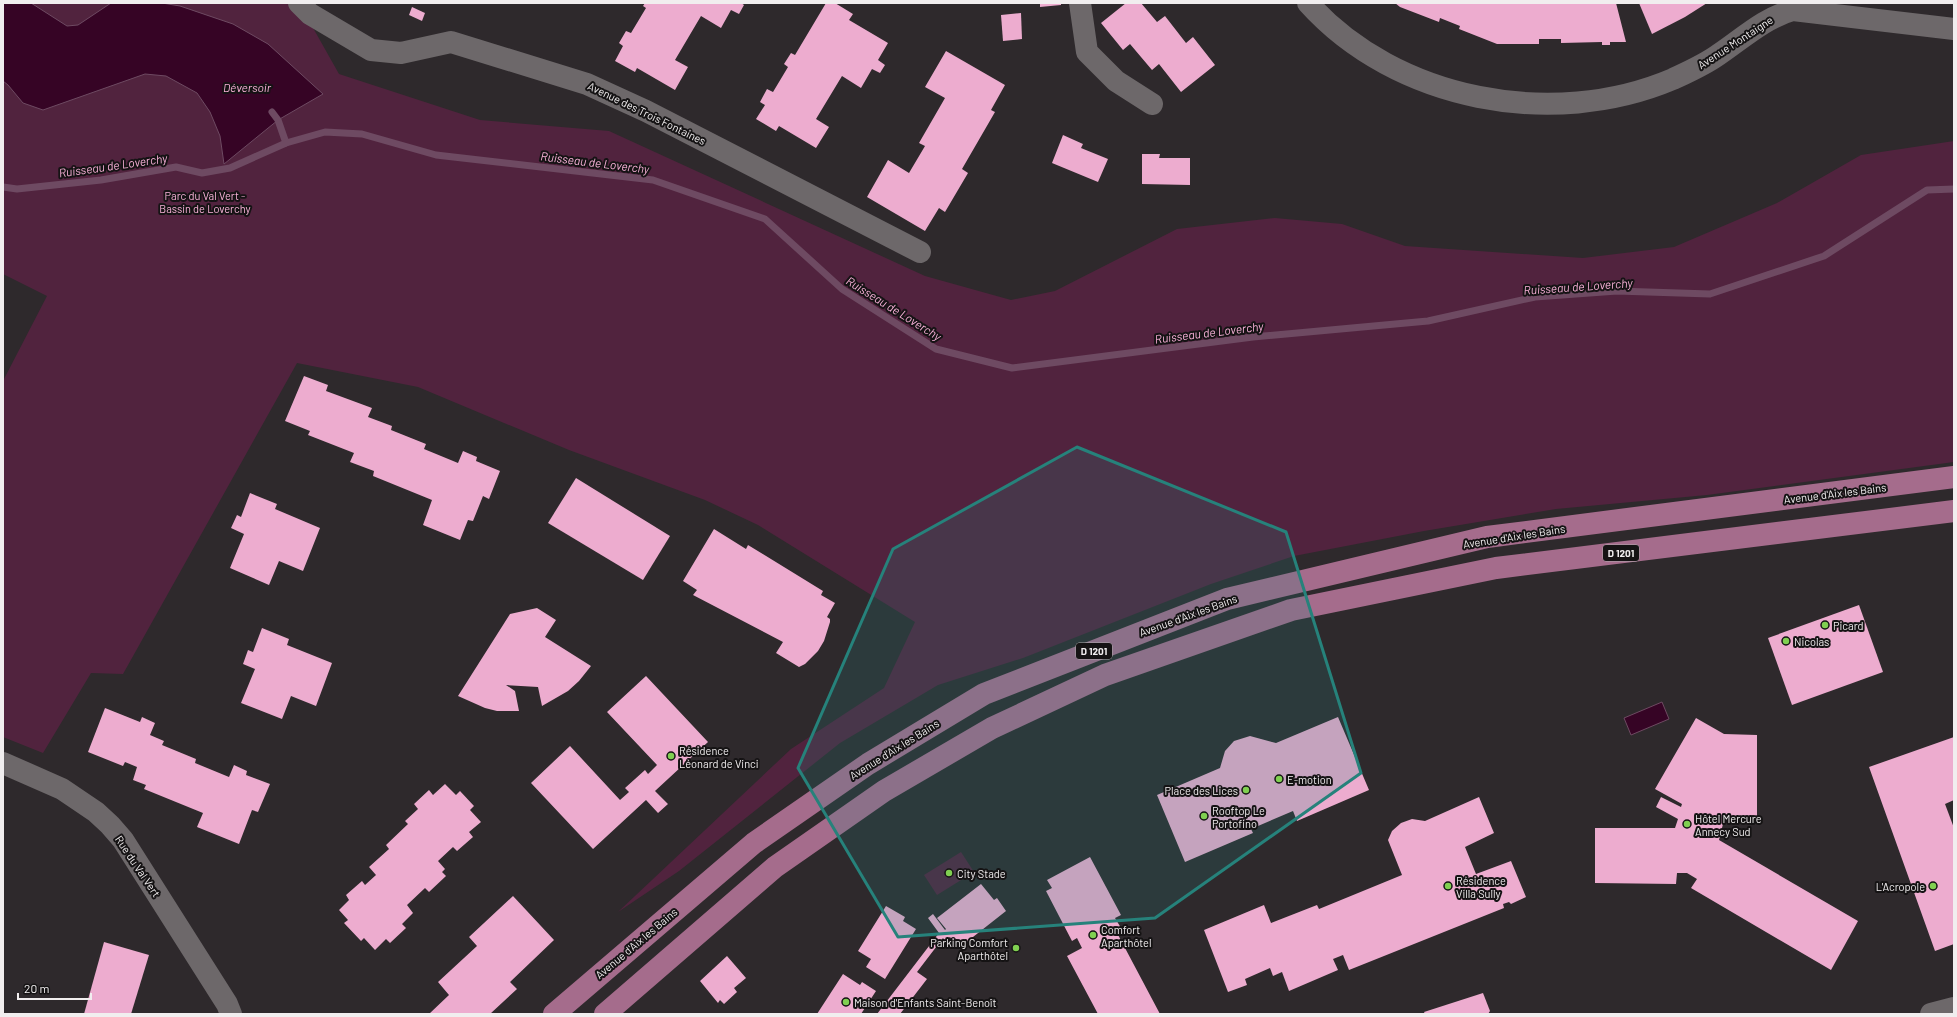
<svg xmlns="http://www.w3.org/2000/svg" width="1957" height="1017" viewBox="0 0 1957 1017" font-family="Barlow,sans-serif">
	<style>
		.green { fill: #51233e }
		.water { fill: #360425; stroke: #6e4a62 }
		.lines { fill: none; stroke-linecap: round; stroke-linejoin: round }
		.stream { stroke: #6e4a62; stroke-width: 7 }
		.building { fill: #edaccf }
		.minor { stroke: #6d686a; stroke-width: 22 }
		.primary { stroke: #a56c8c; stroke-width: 22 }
		.marked { fill: #26827b; fill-opacity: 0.2; stroke: #26827b; stroke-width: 3; stroke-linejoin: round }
		.poi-dot { fill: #80d051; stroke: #151314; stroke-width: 1.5 }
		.labels { text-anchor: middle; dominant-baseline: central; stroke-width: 4; stroke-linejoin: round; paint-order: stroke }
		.shield { fill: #151314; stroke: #afacad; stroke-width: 1 }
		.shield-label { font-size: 10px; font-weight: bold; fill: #f1eeef }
		.street-label { font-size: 11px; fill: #f1eeef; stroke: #151314 }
		.park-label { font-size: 11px; fill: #f9b3d9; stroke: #151314 }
		.poi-label { font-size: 11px; fill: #f1eeef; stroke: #151314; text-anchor: start }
		.water-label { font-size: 12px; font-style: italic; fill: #f8b1d8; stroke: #151314 }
	</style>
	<rect width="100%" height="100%" fill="#2e292c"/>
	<!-- green -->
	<g class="green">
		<path d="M 3,3 L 299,3 L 339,74 L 480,120 L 609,131 L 925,276 L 1011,300 L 1055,291 L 1177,229 L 1275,218 L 1342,224 L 1405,246 L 1583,258 L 1674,247 L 1777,203 L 1861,155 L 1954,141 L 1954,462 L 1707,495 L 1556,509 L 1424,531 L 1294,556 L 1211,584 L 1023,658 L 938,685 L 840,743 L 679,871 L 618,912 L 791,749 L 884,688 L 915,622 L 758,525 L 705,500 L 569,450 L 418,387 L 297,363 L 123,674 L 91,673 L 43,753 L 3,737 L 3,381 L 47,296 L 3,274 Z"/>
		<path d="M 961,852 L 974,872 L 937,895 L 924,875 Z"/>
	</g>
	<!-- water -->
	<g class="water">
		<path d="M 3,3 L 31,3 L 67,26 L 78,25 L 111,3 L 162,3 L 180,6 L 233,24 L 268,44 L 323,94 L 278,120 L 224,164 L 220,136 L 210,112 L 197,93 L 166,76 L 145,74 L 43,110 L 23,103 L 8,85 L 3,81 Z"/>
		<path d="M 1662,702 L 1669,719 L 1631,735 L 1624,718 Z"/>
	</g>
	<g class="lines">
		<!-- stream -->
		<g class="stream">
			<path d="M 272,112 L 278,120 L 286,143"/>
			<path d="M 3,187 L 17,189 L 101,180 L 176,167 L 202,173 L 230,168 L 286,143 L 325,132 L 362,134 L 436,155 L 653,180 L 765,219 L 842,289 L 936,349 L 1012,368 L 1253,337 L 1428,321 L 1535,297 L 1617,291 L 1710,294 L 1824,256 L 1927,190 L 1954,189"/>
		</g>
	</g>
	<!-- building -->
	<g class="building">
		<path d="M 645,3 L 741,3 L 744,5 L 739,14 L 731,10 L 721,28 L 701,16 L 675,60 L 688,67 L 675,90 L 637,68 L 635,72 L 615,61 L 623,46 L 619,43 L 626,31 L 631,33 L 646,8 L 643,6 Z"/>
		<path d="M 826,3 L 835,3 L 853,14 L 849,20 L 888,43 L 878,60 L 885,65 L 880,73 L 872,69 L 861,88 L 842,76 L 816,119 L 829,127 L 816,148 L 779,126 L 776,131 L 756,119 L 765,105 L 760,102 L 767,89 L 773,92 L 788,67 L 784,64 L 791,53 L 795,55 Z"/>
		<path d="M 1040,3 L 1061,3 L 1061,5 L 1040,7 Z"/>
		<path d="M 1126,3 L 1141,3 L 1157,22 L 1165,16 L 1186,43 L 1193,37 L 1215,65 L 1181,92 L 1159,64 L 1152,70 L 1130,44 L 1123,50 L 1101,23 Z"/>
		<path d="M 1395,3 L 1616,3 L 1626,42 L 1610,42 L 1610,45 L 1602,45 L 1602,42 L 1561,43 L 1561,39 L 1539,39 L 1539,44 L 1497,44 L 1459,29 L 1460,26 L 1440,18 L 1439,22 L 1400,7 Z"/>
		<path d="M 1639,3 L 1707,3 L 1685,17 L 1652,34 Z"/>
		<path d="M 412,7 L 425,13 L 422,21 L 409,15 Z"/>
		<path d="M 1021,13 L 1022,39 L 1003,41 L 1001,15 Z"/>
		<path d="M 946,51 L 1005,85 L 991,110 L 995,112 L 962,169 L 968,173 L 945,212 L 939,208 L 925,231 L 867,197 L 888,160 L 909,173 L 925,146 L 919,143 L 945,98 L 925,87 Z"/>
		<path d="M 1063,135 L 1083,144 L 1081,148 L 1108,159 L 1098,182 L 1052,163 Z"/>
		<path d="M 1142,154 L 1160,154 L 1159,158 L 1190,158 L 1190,185 L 1142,184 Z"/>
		<path d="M 304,376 L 328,385 L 326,391 L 372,408 L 368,417 L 392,426 L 391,430 L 426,444 L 424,449 L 458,463 L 463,451 L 477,457 L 476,461 L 500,471 L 489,499 L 483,496 L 473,521 L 468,520 L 460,540 L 423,525 L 432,500 L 373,476 L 374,471 L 350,462 L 354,453 L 308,435 L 310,431 L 285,421 Z"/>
		<path d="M 576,478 L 670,536 L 643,580 L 548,523 Z"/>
		<path d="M 250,493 L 277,504 L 275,509 L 320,528 L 303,571 L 279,561 L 269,585 L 230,568 L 244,534 L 231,528 L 237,515 L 241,517 Z"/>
		<path d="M 714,529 L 746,549 L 748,545 L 823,591 L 821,595 L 835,603 L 827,617 L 830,619 L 830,622 L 824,641 L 818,651 L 805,664 L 799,667 L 776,653 L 783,642 L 693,595 L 697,590 L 683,581 Z"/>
		<path d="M 1859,605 L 1883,672 L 1792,705 L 1768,638 Z"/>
		<path d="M 537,608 L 556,620 L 545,637 L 591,666 L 579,681 L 568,691 L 542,706 L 538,687 L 506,685 L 515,691 L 519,711 L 497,711 L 485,708 L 458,696 L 510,614 Z"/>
		<path d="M 262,628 L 289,639 L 287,645 L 332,663 L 316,706 L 291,696 L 282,719 L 241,703 L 255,669 L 243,664 L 248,650 L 253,652 Z"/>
		<path d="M 646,676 L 708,742 L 655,791 L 668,804 L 658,813 L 646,800 L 593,849 L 531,783 L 570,746 L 620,800 L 629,792 L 625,788 L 645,770 L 648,774 L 657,765 L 607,712 Z"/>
		<path d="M 105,708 L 140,722 L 142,717 L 155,723 L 150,735 L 164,741 L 162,745 L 196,759 L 195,763 L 229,777 L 234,765 L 247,771 L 246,775 L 270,784 L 258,812 L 252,810 L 239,844 L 197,827 L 203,813 L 144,789 L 146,785 L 133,780 L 137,767 L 125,762 L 123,766 L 88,752 Z"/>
		<path d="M 1338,717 L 1369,790 L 1297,821 L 1293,811 L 1251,829 L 1253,833 L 1185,862 L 1157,795 L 1220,768 L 1225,751 L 1234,741 L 1250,736 L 1276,743 Z"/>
		<path d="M 1696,718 L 1724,734 L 1757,735 L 1757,816 L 1725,816 L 1719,840 L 1858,921 L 1831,970 L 1691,888 L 1697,879 L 1687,873 L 1677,873 L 1676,884 L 1595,883 L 1595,828 L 1675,828 L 1678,819 L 1656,807 L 1661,797 L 1681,807 L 1682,804 L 1655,789 Z"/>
		<path d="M 1954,737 L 1954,800 L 1945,804 L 1954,828 L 1954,944 L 1935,951 L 1869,767 Z"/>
		<path d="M 445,784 L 456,795 L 460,791 L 474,806 L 470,810 L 481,822 L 469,832 L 473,837 L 457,851 L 453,847 L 438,861 L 445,869 L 442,872 L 446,876 L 429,892 L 425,888 L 407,905 L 413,913 L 402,924 L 406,928 L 390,943 L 386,939 L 375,950 L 364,938 L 361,941 L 344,923 L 348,920 L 339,910 L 349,900 L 346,895 L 362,881 L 365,885 L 376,875 L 369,867 L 389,849 L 386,845 L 408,824 L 405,821 L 418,809 L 414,804 L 429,790 L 433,795 Z"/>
		<path d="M 1479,797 L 1494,833 L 1465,847 L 1476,874 L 1511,861 L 1526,897 L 1511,904 L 1509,902 L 1503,904 L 1504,908 L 1349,970 L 1343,955 L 1333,959 L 1338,970 L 1289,991 L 1282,972 L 1273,976 L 1270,968 L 1245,979 L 1247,985 L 1228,992 L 1204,930 L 1264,905 L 1271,923 L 1317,905 L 1319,909 L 1402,875 L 1388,840 L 1392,831 L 1401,823 L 1412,819 L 1425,821 Z"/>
		<path d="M 1090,857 L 1121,915 L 1115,918 L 1121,928 L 1116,931 L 1160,1014 L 1098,1014 L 1067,956 L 1082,948 L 1077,938 L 1072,941 L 1046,891 L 1052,888 L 1047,880 Z"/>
		<path d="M 981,884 L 994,900 L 997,898 L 1006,911 L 959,948 L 950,937 L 945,941 L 943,938 L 917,972 L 927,979 L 900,1014 L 877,1014 L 939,933 L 928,918 L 933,914 L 945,930 L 946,929 L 937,918 Z"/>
		<path d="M 513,896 L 554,940 L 510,982 L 517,989 L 490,1014 L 429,1014 L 449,995 L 438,982 L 477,946 L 469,937 Z"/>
		<path d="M 886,906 L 905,917 L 903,921 L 916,929 L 885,979 L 866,967 L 871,959 L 858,951 Z"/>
		<path d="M 104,942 L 149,955 L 131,1014 L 84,1014 Z"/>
		<path d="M 727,956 L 746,978 L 734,988 L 737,992 L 724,1004 L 720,1000 L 718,1003 L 700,981 Z"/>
		<path d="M 843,974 L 860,985 L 862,982 L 876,991 L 861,1014 L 817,1014 Z"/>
		<path d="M 1483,993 L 1490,1011 L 1488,1014 L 1425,1014 L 1424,1012 Z"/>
	</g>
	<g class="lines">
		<!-- minor -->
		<g class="minor">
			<path d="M 299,3 L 310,14 L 371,50 L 401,53 L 451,42 L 587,84 L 646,111 L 920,252"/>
			<path d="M 1080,3 L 1087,52 L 1116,81 L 1152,104"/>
			<path d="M 1308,3 C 1396,101 1553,130 1673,79 C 1688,72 1704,65 1718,55 C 1742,39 1764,18 1793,10 L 1954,29"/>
			<path d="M 3,763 L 62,789 L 96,812 L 110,825 L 123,840 L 227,1004 L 231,1014"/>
			<path d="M 1931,1014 L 1954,1008"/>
		</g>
		<!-- primary -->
		<g class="primary">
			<path d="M 554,1014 L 754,843 L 868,764 L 984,694 L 1227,599 L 1487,537 L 1954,477"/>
			<path d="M 605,1014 L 775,867 L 884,791 L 992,728 L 1105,675 L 1291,610 L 1496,568 L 1954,511"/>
		</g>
	</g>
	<!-- marked area -->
	<path class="marked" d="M 1077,447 L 1286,532 L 1361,773 L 1155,918 L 898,937 L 798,768 L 893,549 Z"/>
	<!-- markers -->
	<g class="poi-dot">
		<circle cx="1825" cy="625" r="4"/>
		<circle cx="1786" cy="641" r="4"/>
		<circle cx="671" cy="756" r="4"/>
		<circle cx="1279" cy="779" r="4"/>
		<circle cx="1246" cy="790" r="4"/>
		<circle cx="1204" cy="816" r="4"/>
		<circle cx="1687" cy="824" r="4"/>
		<circle cx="949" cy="873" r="4"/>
		<circle cx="1448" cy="886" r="4"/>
		<circle cx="1933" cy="886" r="4"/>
		<circle cx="1093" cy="935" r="4"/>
		<circle cx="1016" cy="948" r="4"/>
		<circle cx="846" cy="1002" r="4"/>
	</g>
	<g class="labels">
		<!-- shield labels -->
		<g class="shield">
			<rect x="1603" y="545" width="36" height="16" rx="3"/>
			<rect x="1076" y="643" width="36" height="16" rx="3"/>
		</g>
		<g class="shield-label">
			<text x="1621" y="553">D 1201</text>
			<text x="1094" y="651">D 1201</text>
		</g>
		<!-- street labels -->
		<g class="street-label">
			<text transform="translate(1735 42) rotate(-33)">Avenue Montaigne</text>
			<text transform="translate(647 113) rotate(26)">Avenue des Trois Fontaines</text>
			<text transform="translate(1835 493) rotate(-7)">Avenue d'Aix les Bains</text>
			<text transform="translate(1514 536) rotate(-9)">Avenue d'Aix les Bains</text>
			<text transform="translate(1188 615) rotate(-20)">Avenue d'Aix les Bains</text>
			<text transform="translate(894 749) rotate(-32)">Avenue d'Aix les Bains</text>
			<text transform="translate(138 866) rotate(56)">Rue du Val Vert</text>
			<text transform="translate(636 943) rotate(-40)">Avenue d'Aix les Bains</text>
		</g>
		<!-- park labels -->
		<g class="park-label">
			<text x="205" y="195">Parc du Val Vert -<tspan x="205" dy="13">Bassin de Loverchy</tspan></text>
		</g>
		<!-- poi labels -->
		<g class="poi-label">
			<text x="1833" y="625">Picard</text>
			<text x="1794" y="641">Nicolas</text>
			<text x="679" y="750">Résidence<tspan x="679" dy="13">Léonard de Vinci</tspan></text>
			<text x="1287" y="779">E-motion</text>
			<text x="1238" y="790" text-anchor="end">Place des Lices</text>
			<text x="1212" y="810">Rooftop Le<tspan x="1212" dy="13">Portofino</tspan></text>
			<text x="1695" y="818">Hôtel Mercure<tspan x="1695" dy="13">Annecy Sud</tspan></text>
			<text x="957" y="873">City Stade</text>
			<text x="1456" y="880">Résidence<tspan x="1456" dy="13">Villa Sully</tspan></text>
			<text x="1925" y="886" text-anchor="end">L'Acropole</text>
			<text x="1101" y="929">Comfort<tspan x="1101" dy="13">Aparthôtel</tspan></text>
			<text x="1008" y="942" text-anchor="end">Parking Comfort<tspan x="1008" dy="13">Aparthôtel</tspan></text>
			<text x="854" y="1002">Maison d'Enfants Saint-Benoît</text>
		</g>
		<!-- water labels -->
		<g class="water-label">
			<text x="247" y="87">Déversoir</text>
			<text transform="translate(595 162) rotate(7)">Ruisseau de Loverchy</text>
			<text transform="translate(113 165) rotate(-8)">Ruisseau de Loverchy</text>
			<text transform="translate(1578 286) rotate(-4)">Ruisseau de Loverchy</text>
			<text transform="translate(894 308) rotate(32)">Ruisseau de Loverchy</text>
			<text transform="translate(1209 332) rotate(-7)">Ruisseau de Loverchy</text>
		</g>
	</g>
	<!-- border -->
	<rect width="1957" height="1017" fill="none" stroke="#f1eeef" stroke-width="8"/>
	<!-- scale -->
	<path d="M18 993v6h73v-6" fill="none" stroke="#f1eeef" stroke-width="2"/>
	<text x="24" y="993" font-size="12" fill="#f1eeef" stroke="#151314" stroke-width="3" paint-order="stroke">20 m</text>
</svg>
